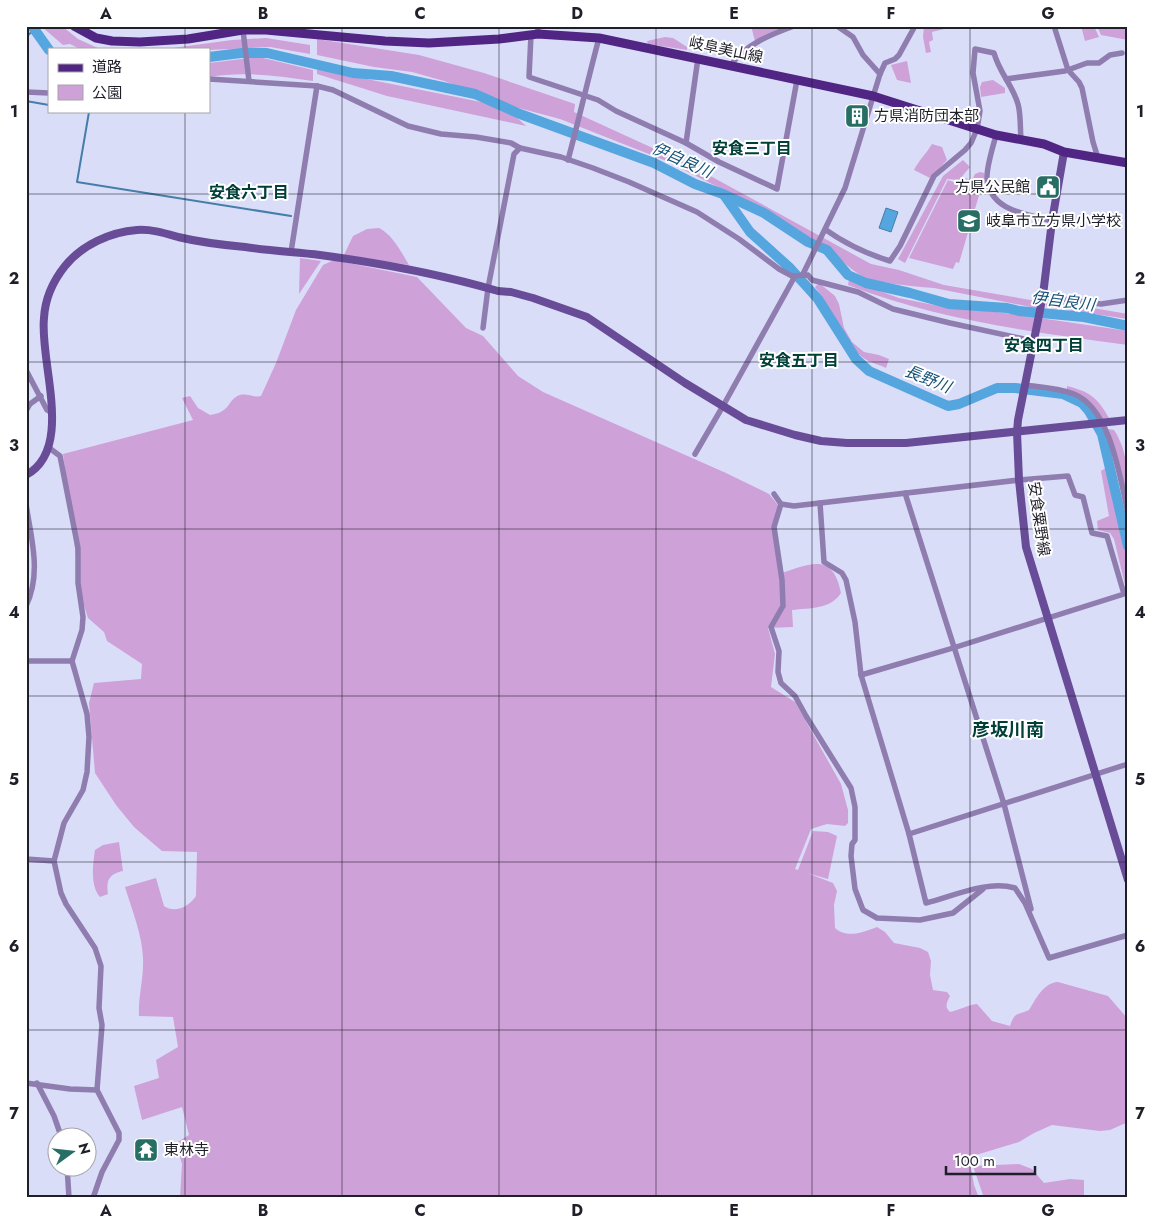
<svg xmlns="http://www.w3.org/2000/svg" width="1154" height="1224" viewBox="0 0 1154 1224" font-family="Jost,'Noto Sans JP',sans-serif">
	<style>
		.green { fill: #cea1d8 }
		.water { fill: #55a6df; stroke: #457ea8 }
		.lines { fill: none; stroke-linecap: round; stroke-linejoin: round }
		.stream { stroke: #457ea8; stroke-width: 2 }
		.river { stroke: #55a6df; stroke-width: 10 }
		.street { stroke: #8f7db0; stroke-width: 5.5 }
		.secondary { stroke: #694c97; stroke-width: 8 }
		.primary { stroke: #502583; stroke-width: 9 }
		.grid { fill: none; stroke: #1f1f29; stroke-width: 1; stroke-opacity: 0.55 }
		.labels { text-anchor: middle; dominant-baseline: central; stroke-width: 4; stroke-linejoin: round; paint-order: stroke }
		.street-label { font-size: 15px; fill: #1f1f29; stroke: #fff }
		.poi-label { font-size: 15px; fill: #1f1f29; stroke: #fff; text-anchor: start }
		.neighbourhood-label { font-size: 16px; font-weight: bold; fill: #004039; stroke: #fff }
		.water-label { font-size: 16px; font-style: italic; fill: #155278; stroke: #fff }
		.quarter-label { font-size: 18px; font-weight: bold; fill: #004039; stroke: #fff }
		.neatline { fill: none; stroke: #1f1f29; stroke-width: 2 }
		.grid-label { font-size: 16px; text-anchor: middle; font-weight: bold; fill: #1f1f29 }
	</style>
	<rect width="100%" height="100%" fill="#daddf8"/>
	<!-- green -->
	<g class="green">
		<path d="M 41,26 L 62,26 L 78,39 L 100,49 L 80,49 L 70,44 L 63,45 Z"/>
		<path d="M 751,26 L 781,26 L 781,29 L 755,41 Z"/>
		<path d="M 924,26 L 944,26 L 944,29 L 932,32 L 933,40 L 929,42 L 931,52 L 926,53 L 923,37 Z"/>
		<path d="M 1081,26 L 1094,26 L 1099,37 L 1085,41 Z"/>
		<path d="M 1097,26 L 1128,26 L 1128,40 L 1101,35 Z"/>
		<path d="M 665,37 L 673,38 L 687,47 L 687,50 L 648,44 L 647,41 Z"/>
		<path d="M 266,38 L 310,45 L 310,54 L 270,47 L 209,50 L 209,49 L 165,49 L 232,40 Z"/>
		<path d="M 317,39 L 419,55 L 484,73 L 575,104 L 574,112 L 694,167 L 871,264 L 899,270 L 944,285 L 1036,301 L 1036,308 L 934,288 C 920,287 875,283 864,277 C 848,269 838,255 823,246 L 748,202 L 664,160 L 560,119 L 515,107 L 444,81 L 412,72 L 374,67 L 317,55 Z"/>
		<path d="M 259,57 L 313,70 L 313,81 C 279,76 243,71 209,77 L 209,63 Z"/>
		<path d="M 907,61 L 911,83 L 897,80 L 891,65 Z"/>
		<path d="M 317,69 L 491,104 L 515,116 L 526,126 L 387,96 L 317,74 Z"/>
		<path d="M 993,80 L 1005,88 L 1005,93 L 981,97 L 980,87 L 982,82 Z"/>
		<path d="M 932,144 L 942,147 L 947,160 L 930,178 L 914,170 C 919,160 926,154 932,144 Z"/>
		<path d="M 963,160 L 970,167 L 959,180 L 947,179 L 905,263 L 898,259 L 943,176 Z"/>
		<path d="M 980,172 L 984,173 L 986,191 L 968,186 L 965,178 L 972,180 L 975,174 Z"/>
		<path d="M 948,180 L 980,192 L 959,263 L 956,262 L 953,269 L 909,258 Z"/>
		<path d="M 379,228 C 393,235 401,252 409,265 L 344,255 L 353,236 L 367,229 Z"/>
		<path d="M 300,258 L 321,261 L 299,294 Z"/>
		<path d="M 334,260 L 417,277 L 466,328 L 483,336 L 518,376 L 543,392 L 726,473 L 769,494 L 778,505 L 776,542 L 779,574 C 809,564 833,551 841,593 C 831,609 810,608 792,610 L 793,627 L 768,628 L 775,654 L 771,687 L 795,702 L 841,784 L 848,810 L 848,823 L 845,826 L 827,824 L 811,829 L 795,869 L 798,870 L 813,831 L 828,832 L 837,836 L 828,879 L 807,873 L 833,883 L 837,891 L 834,905 L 835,928 C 847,939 864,932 877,927 L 885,932 L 894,943 L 920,948 L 928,952 L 931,961 L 930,975 L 933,990 L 947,992 L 950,996 C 947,1002 944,1007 950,1012 C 960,1010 967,1005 977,1004 L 992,1021 L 1010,1026 C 1015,1011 1017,1016 1029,1010 C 1036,999 1043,983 1058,982 L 1108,996 L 1128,1019 L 1128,1122 L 1110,1130 L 1100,1131 L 1052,1125 L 1034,1133 L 1019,1142 L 976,1155 L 970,1162 L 974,1185 L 979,1198 L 180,1198 L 182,1164 L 176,1143 L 189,1135 L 182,1107 L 142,1120 L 134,1086 L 159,1078 L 156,1060 L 178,1047 L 173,1017 L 139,1016 C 138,997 144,977 143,958 C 142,934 132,910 125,887 L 156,878 L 164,906 C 175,914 190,906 196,896 L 197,852 L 162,851 L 134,827 L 116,805 L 95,773 L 89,703 L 94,683 L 141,679 L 142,664 L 107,641 L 104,632 L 88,618 L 81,596 L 63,454 L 193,420 L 182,398 L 190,396 L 198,408 L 210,415 C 232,412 227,399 240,395 C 247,393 254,398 261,396 L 276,363 L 296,310 L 323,265 Z"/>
		<path d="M 849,280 L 899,298 L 934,305 L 1013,314 L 1128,331 L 1128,345 C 1033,332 938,320 848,285 Z"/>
		<path d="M 819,283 L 835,296 L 839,304 L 844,328 L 852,342 L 864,352 L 879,355 L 889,359 L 886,368 C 878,364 867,362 861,356 C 840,337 833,309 815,287 Z"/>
		<path d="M 1046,300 L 1128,314 L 1128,319 L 1046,307 Z"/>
		<path d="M 1067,386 C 1090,392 1097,397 1109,418 L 1103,419 L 1092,405 L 1067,391 Z"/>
		<path d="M 1108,429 L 1114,430 C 1129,453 1128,479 1128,506 Z"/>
		<path d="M 1109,466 L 1128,548 L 1128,597 L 1114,539 L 1110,533 L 1098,530 L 1097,521 L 1109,516 L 1101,471 Z"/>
		<path d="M 119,842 L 123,871 C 109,874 106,880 108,894 L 100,897 C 90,886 93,863 95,850 L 103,845 Z"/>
		<path d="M 1019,1164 L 1032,1169 L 1044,1183 L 1070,1179 L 1084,1180 L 1084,1198 L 984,1198 L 973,1166 Z"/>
	</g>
	<!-- water -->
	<path class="water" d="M 886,208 L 898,212 L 891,232 L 879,228 Z"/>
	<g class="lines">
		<!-- stream -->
		<g class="stream">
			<path d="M 26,37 L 35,29"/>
			<path d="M 26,101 L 49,105"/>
			<path d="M 84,111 L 89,112 L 77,182 L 291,216"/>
		</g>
		<!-- river -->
		<g class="river">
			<path d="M 32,26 L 49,50"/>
			<path d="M 209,57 L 241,53 L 267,53 L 353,73 L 391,76 L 475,94 L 520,114 L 654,163 L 695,184 L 723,194 L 764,213 L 808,242 L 827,250 L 848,275 L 866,283 L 910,293 L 949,304 L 1007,308 L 1019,311 L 1084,317 L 1128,326"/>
			<path d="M 724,195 L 750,232 L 790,268 L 818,299 L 856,359 L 869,371 L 948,406 L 959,404 L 997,388 L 1015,388 L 1063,394 L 1082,403 L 1089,411 L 1102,434 L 1128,546"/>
		</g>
		<!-- street -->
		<g class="street">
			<path d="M 837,26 L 853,37 L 863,55 L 880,74"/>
			<path d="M 1054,26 L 1068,70 L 1079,82 L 1082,88 L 1093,142 L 1098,158"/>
			<path d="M 243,30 L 249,81"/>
			<path d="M 538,34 L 538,26"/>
			<path d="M 531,35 L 529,77 L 598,100 L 616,111 L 686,143 L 719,162 L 777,189 L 797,80"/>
			<path d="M 731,65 C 744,45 772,34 794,26"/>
			<path d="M 209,79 L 317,86 L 333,90 L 408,126 L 441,134 L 476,137 L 511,143 L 520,148 L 561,157 L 593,168 L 629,182 L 697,212 L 739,239 L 779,269 L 792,276 L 808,275 L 812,280 L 858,292 L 893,309 L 950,323 L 1033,341"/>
			<path d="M 1006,79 L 1065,71 L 1087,63 L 1099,63 L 1110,55 L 1122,53"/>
			<path d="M 26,92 L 49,93"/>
			<path d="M 996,135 C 993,147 987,165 987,177 C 989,211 1026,214 1052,221"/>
			<path d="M 686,143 L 698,58"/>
			<path d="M 568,160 C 579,119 588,79 599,38"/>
			<path d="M 826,230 C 846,244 867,254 890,261 L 900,246 L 934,176 L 965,150 L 971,143 L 977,129 L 980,111 L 973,73 L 975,49 L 994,53 C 999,72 1013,86 1018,104 C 1021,115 1020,128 1021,140"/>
			<path d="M 291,252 L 317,86"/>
			<path d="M 803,274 L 845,188 L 880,74 L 885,63 L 895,59 L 899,55 L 915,26"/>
			<path d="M 1047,297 L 1101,304 L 1128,300"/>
			<path d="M 483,328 L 488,288 L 514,154 L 520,148"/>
			<path d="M 26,370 L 47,410 L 52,413"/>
			<path d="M 1024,385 C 1040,387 1058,388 1074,394 C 1111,409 1120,478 1128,513"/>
			<path d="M 26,411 L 30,404 L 41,396"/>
			<path d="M 48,447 L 60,456 L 78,548 L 78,583 L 83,617 L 82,630 L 72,661 L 87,714 L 89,737 L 87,772 L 83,790 L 64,823 L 54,861 L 61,893 L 66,904 L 95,948 L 101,966 L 99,1008 L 102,1025 L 97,1090 L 119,1133 L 119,1140 L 102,1172 L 93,1198"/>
			<path d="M 695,454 L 723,406 L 795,276"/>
			<path d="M 905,493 L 1004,804 L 1031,909"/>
			<path d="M 774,494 L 781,504 L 794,506 L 1019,480 L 1068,476 L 1075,495 L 1083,497 L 1092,533 L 1107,536 L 1124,594 L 953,648 L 861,675"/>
			<path d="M 820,503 L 824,562 L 842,573 L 846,580 L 855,622 L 861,675 L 909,834 L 926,903 C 954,896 987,880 1015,888 L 1025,903 L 1049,958 L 1128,935"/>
			<path d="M 26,504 C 31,538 42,573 26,606"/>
			<path d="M 781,504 L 774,527 L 782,580 L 783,606 L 771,627 L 779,651 L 778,672 L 781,683 L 795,696 L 806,716 L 851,788 L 855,807 L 855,840 L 852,844 L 851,856 L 855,889 L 863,910 L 877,918 L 920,920 L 953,913 L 983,889"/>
			<path d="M 26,661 L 72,661"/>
			<path d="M 909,834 L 1128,764"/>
			<path d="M 26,859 L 54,861"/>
			<path d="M 26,1083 L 70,1089 L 97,1090"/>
			<path d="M 37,1083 L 54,1116 L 61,1136"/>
			<path d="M 67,1166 L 69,1198"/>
		</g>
		<!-- secondary -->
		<g class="secondary">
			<path d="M 1064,152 L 1052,221 L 1043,295 L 1018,420 L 1017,432 L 1019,480 L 1026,547 L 1128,880"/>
			<path d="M 26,475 C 75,449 39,361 44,318 C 45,300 53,281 65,266 C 82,245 110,232 137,230 C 151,229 164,233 178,237 C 199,242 223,245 245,247 C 270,251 295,252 320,255 C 380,263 440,274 498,291 L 511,292 L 533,298 L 587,317 L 685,383 L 746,420 L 795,435 L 821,441 L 847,443 L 906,443 L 1128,420"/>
		</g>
		<!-- primary -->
		<path class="primary" d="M 74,26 L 96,38 L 112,41 L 140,42 L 188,39 L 243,30 L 266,30 L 385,41 L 429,43 L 499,39 L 538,34 L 599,38 L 873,96 L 996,135 L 1044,144 L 1064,152 L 1128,163"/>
	</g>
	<!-- grid -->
	<path class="grid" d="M 185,26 L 185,49M 342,26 L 342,1198M 499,26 L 499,1198M 656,26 L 656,1198M 812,26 L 812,1198M 970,26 L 970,1198M 185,111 L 185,1198M 26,194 L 1128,194M 26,362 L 1128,362M 26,529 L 1128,529M 26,696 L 1128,696M 26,862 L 1128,862M 26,1030 L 1128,1030"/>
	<!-- icons -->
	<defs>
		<symbol id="building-square" viewBox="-11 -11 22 22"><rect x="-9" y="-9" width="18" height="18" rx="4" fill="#276f65" stroke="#fff"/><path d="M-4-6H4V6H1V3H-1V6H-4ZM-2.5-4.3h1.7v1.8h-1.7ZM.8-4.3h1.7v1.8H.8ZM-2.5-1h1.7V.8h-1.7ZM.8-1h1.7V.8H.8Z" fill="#fff"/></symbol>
		<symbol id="civic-square" viewBox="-11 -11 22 22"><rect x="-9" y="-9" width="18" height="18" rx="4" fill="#276f65" stroke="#fff"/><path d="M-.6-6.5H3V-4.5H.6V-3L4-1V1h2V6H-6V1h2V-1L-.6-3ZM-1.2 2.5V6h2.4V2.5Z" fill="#fff"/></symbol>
		<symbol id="school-square" viewBox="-11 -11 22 22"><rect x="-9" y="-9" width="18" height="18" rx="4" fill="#276f65" stroke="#fff"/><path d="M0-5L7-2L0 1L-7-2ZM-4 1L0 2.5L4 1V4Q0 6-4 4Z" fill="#fff"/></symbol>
		<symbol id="temple-square" viewBox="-11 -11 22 22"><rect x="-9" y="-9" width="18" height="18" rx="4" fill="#276f65" stroke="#fff"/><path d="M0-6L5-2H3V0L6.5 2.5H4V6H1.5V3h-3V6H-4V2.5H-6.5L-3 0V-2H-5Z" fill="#fff"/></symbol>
	</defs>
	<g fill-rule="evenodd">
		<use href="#building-square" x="843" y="102" width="28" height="28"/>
		<use href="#civic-square" x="1034" y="173" width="28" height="28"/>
		<use href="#school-square" x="955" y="207" width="28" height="28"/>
		<use href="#temple-square" x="132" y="1136" width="28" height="28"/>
	</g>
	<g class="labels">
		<!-- street labels -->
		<g class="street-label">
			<text transform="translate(726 50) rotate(12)">岐阜美山線</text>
			<text transform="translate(1039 519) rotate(82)">安食粟野線</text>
		</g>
		<!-- poi labels -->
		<g class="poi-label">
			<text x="874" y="116">方県消防団本部</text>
			<text x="1030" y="187" text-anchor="end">方県公民館</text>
			<text x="986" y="221">岐阜市立方県小学校</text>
			<text x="164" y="1150">東林寺</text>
		</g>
		<!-- neighbourhood labels -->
		<g class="neighbourhood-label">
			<text x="752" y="148">安食三丁目</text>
			<text x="249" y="192">安食六丁目</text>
			<text x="1044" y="345">安食四丁目</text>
			<text x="799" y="360">安食五丁目</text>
		</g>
		<!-- water labels -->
		<g class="water-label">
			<text transform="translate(682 160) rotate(24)">伊自良川</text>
			<text transform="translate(1063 301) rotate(7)">伊自良川</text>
			<text transform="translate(928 379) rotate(22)">長野川</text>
		</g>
		<!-- quarter labels -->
		<g class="quarter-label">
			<text x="1008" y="730">彦坂川南</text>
		</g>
	</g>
	<!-- border -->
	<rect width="1154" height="1224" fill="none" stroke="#ffffff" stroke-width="55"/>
	<!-- legend -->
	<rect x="48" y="48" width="162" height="65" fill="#ffffff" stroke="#a5a5a9"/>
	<rect x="58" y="64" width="25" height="8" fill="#502583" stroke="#a5a5a9"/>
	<text x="92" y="72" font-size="15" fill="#1f1f29">道路</text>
	<rect x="58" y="85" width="25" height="15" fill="#cea1d8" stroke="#a5a5a9"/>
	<text x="92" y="98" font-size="15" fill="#1f1f29">公園</text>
	<!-- north arrow -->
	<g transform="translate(72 1152) rotate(75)"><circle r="24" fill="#ffffff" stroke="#a5a5a9"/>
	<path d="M0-4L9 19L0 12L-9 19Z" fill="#276f65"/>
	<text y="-8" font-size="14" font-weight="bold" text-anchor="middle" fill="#1f1f29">N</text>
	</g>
	<!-- scale -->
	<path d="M946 1166v8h89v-8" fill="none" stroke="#1f1f29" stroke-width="2.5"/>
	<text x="954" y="1166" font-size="15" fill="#1f1f29" stroke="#ffffff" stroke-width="4" paint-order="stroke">100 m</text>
	<rect x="28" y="28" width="1098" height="1168" class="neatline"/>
	<g class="grid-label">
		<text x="106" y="19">A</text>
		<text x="263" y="19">B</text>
		<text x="420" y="19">C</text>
		<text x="577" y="19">D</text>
		<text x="734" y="19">E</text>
		<text x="891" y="19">F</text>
		<text x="1048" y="19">G</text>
		<text x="14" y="117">1</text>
		<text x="1140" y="117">1</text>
		<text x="14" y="284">2</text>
		<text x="1140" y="284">2</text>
		<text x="14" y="451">3</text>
		<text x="1140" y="451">3</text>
		<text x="14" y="618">4</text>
		<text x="1140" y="618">4</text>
		<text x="14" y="785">5</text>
		<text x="1140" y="785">5</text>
		<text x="14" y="952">6</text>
		<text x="1140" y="952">6</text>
		<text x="14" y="1119">7</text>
		<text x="1140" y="1119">7</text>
		<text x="106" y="1216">A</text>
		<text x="263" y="1216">B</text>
		<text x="420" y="1216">C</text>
		<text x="577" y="1216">D</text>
		<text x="734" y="1216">E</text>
		<text x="891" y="1216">F</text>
		<text x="1048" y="1216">G</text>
	</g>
</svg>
